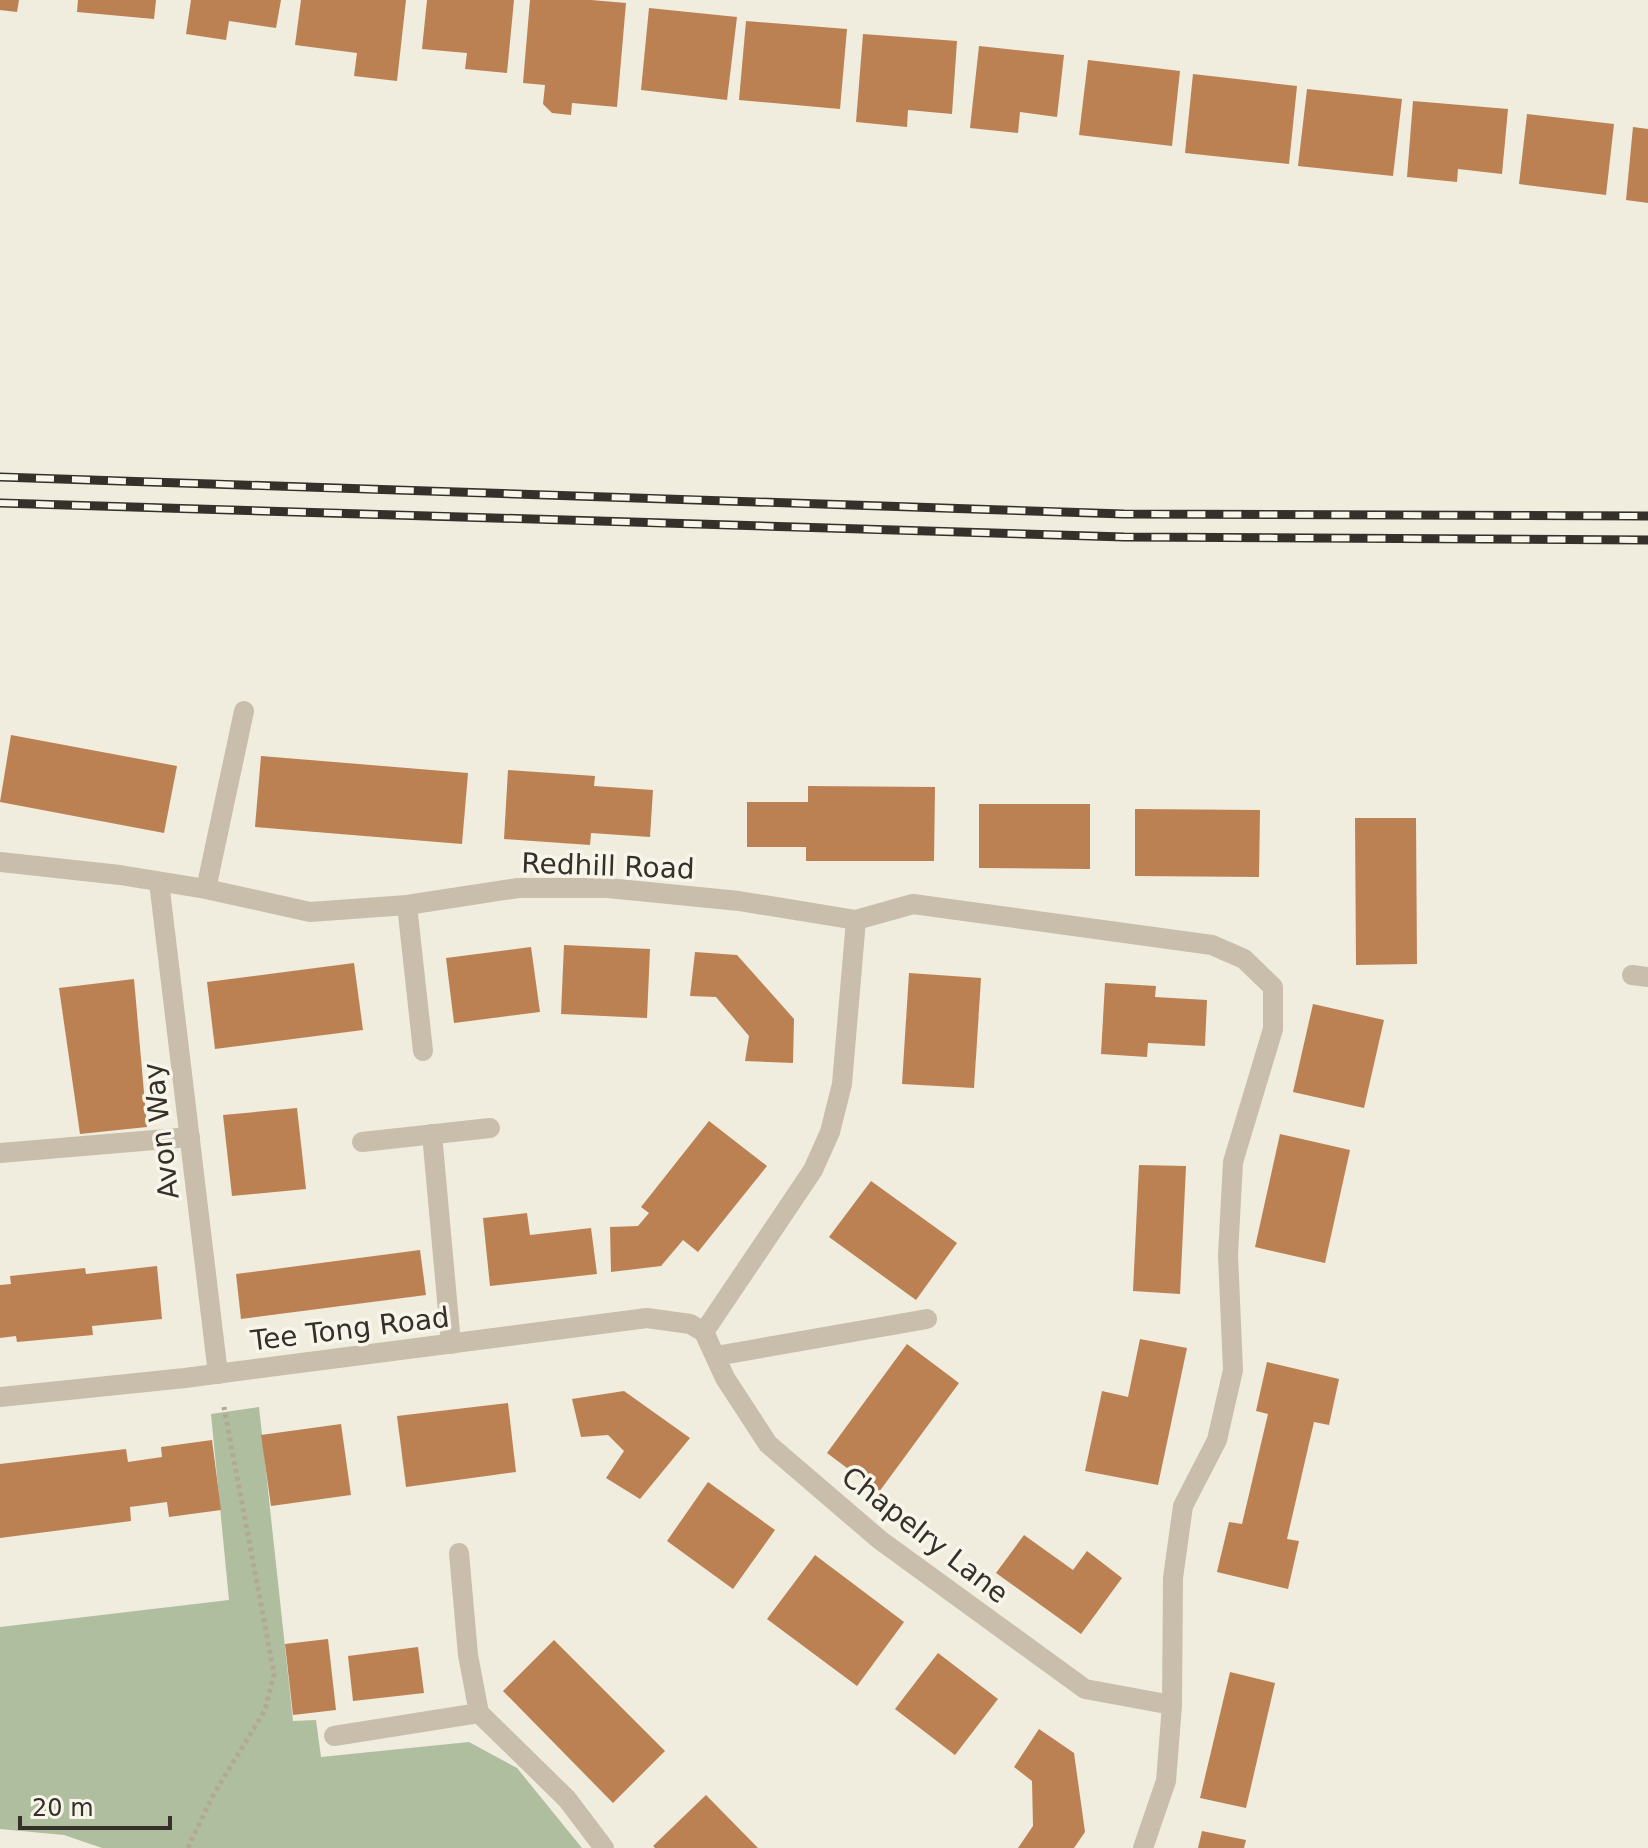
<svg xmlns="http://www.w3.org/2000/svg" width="1648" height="1848" viewBox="0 0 1648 1848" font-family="'DejaVu Sans',sans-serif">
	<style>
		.green { fill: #aebe9f }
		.building { fill: #bb8152 }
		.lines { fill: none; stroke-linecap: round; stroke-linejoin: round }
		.path { stroke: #b3a895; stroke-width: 5; stroke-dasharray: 4 4; stroke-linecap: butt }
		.minor { stroke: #c8beab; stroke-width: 20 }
		.rail-casing { stroke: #36302a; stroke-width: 9 }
		.rail { stroke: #f8f5ea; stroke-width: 6; stroke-dasharray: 18; stroke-linecap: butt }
		.labels { text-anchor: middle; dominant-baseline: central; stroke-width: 7; stroke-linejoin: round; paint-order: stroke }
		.street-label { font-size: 28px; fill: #36302a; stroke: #f8f5ea }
	</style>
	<rect width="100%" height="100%" fill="#f0ecde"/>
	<!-- green -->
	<path class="green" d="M 259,1407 L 293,1721 L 316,1720 L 321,1757 L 469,1742 L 517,1768 L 582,1848 L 102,1848 L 64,1835 L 0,1829 L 0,1627 L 229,1600 L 211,1414 Z"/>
	<!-- building -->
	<g class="building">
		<path d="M 0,0 L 19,0 L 17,12 L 0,10 Z"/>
		<path d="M 78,0 L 156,0 L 154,19 L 77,12 Z"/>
		<path d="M 191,0 L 281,0 L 276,28 L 229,21 L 226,40 L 186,34 Z"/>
		<path d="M 301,0 L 406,0 L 397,81 L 354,76 L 357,53 L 295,45 Z"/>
		<path d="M 427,0 L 514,0 L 507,73 L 465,69 L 467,53 L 422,49 Z"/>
		<path d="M 530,0 L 591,0 L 626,3 L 617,107 L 572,103 L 571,115 L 552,113 L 543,104 L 545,85 L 523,83 Z"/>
		<path d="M 649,8 L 737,17 L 727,100 L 641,90 Z"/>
		<path d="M 746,21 L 847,29 L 840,109 L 739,100 Z"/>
		<path d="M 863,34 L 957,41 L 952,114 L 908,110 L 907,127 L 856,122 Z"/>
		<path d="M 979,46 L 1064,55 L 1057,117 L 1020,112 L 1018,133 L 970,128 Z"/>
		<path d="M 1088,60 L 1180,71 L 1172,146 L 1079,135 Z"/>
		<path d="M 1193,74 L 1297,86 L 1289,164 L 1185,153 Z"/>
		<path d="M 1307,89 L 1402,99 L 1393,176 L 1298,166 Z"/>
		<path d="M 1413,101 L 1508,109 L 1502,174 L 1458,169 L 1457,182 L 1407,177 Z"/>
		<path d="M 1527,114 L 1614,124 L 1606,195 L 1519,184 Z"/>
		<path d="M 1633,127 L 1648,129 L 1648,203 L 1626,200 Z"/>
		<path d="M 11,735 L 177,766 L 164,833 L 0,802 Z"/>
		<path d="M 261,756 L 468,773 L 462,844 L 255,827 Z"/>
		<path d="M 508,770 L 595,776 L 594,786 L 653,790 L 650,837 L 591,833 L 590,845 L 504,839 Z"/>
		<path d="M 808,786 L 935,787 L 934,861 L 806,861 L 806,847 L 747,847 L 747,802 L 808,802 Z"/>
		<path d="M 979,804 L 1090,804 L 1090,869 L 979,868 Z"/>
		<path d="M 1135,809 L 1260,810 L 1259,877 L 1135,876 Z"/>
		<path d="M 1355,818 L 1416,818 L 1417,964 L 1356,965 Z"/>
		<path d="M 564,945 L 650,949 L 647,1018 L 561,1014 Z"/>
		<path d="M 531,947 L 540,1012 L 454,1023 L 446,958 Z"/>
		<path d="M 695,952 L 737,955 L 794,1019 L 793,1063 L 745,1061 L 749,1036 L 716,997 L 690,996 Z"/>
		<path d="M 354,963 L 363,1030 L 215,1049 L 207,982 Z"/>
		<path d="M 909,973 L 981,978 L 974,1088 L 902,1084 Z"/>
		<path d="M 134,979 L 147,1127 L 80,1134 L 59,988 Z"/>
		<path d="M 1105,983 L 1156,986 L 1155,997 L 1207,1000 L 1205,1046 L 1148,1043 L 1147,1057 L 1101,1054 Z"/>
		<path d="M 1313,1004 L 1384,1020 L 1364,1108 L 1293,1092 Z"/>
		<path d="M 297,1108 L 306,1189 L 232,1196 L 223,1115 Z"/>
		<path d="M 709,1121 L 767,1166 L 698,1252 L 683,1240 L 661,1266 L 611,1272 L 610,1227 L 638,1226 L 649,1213 L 641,1207 Z"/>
		<path d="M 1280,1134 L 1350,1150 L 1325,1263 L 1255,1247 Z"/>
		<path d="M 1139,1165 L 1186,1166 L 1180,1294 L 1133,1291 Z"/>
		<path d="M 871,1181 L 957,1243 L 916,1300 L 829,1237 Z"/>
		<path d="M 527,1213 L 530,1235 L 591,1228 L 597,1274 L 490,1286 L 483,1218 Z"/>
		<path d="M 420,1250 L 426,1295 L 241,1319 L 236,1274 Z"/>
		<path d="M 157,1266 L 162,1319 L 92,1326 L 93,1335 L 17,1342 L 16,1336 L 0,1338 L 0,1285 L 11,1284 L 10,1276 L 85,1268 L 86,1274 Z"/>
		<path d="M 1140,1339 L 1187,1348 L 1158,1485 L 1085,1471 L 1102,1391 L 1128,1397 Z"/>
		<path d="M 907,1344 L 959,1383 L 879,1492 L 827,1453 Z"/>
		<path d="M 1267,1362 L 1339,1379 L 1329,1425 L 1314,1422 L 1287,1539 L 1299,1541 L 1288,1589 L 1217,1572 L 1229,1522 L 1242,1524 L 1268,1414 L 1256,1411 Z"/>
		<path d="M 624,1391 L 690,1438 L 640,1499 L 606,1478 L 624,1451 L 608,1435 L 581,1437 L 572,1399 Z"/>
		<path d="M 508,1403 L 516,1472 L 406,1487 L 397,1416 Z"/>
		<path d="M 341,1424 L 351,1495 L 271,1506 L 261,1435 Z"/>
		<path d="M 212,1440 L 221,1510 L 169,1517 L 167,1502 L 130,1507 L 131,1521 L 0,1538 L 0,1464 L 126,1449 L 128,1462 L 162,1457 L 161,1447 Z"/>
		<path d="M 708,1482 L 775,1530 L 733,1589 L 667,1541 Z"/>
		<path d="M 1024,1535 L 1073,1570 L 1087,1551 L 1122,1578 L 1081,1634 L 996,1573 Z"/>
		<path d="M 815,1555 L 904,1622 L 857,1686 L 767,1619 Z"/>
		<path d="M 328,1639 L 336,1710 L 293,1715 L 285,1644 Z"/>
		<path d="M 554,1640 L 665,1751 L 613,1803 L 503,1691 Z"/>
		<path d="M 418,1647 L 424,1693 L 353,1701 L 348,1656 Z"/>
		<path d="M 938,1653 L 998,1699 L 955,1755 L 895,1709 Z"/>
		<path d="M 1230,1672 L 1275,1683 L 1246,1808 L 1200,1798 Z"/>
		<path d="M 1039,1729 L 1074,1753 L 1085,1832 L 1074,1848 L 1018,1848 L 1033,1826 L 1032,1781 L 1014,1767 Z"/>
		<path d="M 706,1795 L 758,1848 L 655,1848 L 653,1846 Z"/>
		<path d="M 1202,1831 L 1246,1840 L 1244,1848 L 1198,1848 Z"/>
	</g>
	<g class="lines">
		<!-- path -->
		<path class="path" d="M 188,1848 L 212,1797 L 265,1710 L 274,1674 L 224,1407"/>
		<!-- minor -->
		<g class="minor">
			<path d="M 0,862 L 120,875 L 206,889 L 310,912 L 407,905 L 518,888 L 608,888 L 739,901 L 856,920 L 913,904 L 1212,945 L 1244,959 L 1273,987 L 1273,1029 L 1233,1162 L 1228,1255 L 1233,1370 L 1217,1440 L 1183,1506 L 1173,1578 L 1172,1705 L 1166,1781 L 1143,1848"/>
			<path d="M 159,882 L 218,1374"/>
			<path d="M 206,889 L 244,711"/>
			<path d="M 407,905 L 423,1051"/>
			<path d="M 1632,975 L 1648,977"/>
			<path d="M 432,1134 L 451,1344"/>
			<path d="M 362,1142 L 490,1128"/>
			<path d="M 0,1153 L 190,1137"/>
			<path d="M 704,1332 L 725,1378 L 768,1444 L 880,1540 L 1085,1689 L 1172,1705"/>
			<path d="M 704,1332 L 813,1170 L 830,1132 L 842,1084 L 856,920"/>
			<path d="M 716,1356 L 927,1319"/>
			<path d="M 0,1397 L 185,1378 L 647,1318 L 690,1324 L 704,1332"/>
			<path d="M 459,1553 L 468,1655 L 479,1713 L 567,1799 L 604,1848"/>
			<path d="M 334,1736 L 479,1713"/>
		</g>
		<defs>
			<g id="rail">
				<path d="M 0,477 L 1124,514 L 1648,516"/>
				<path d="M 0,503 L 1124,537 L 1648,540"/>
			</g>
		</defs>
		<!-- rail casing -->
		<use href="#rail" class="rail-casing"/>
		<!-- rail -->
		<use href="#rail" class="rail"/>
	</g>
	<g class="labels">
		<!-- street labels -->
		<g class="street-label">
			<text transform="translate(608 866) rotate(2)">Redhill Road</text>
			<text transform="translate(161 1131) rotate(-97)">Avon Way</text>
			<text transform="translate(350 1329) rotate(-7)">Tee Tong Road</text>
			<text transform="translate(925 1535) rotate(38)">Chapelry Lane</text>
		</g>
	</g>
	<!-- scale -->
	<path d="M20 1816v12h150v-12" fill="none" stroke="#36302a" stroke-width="4"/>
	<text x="32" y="1816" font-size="24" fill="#36302a" stroke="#f8f5ea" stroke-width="6" paint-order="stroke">20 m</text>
</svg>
